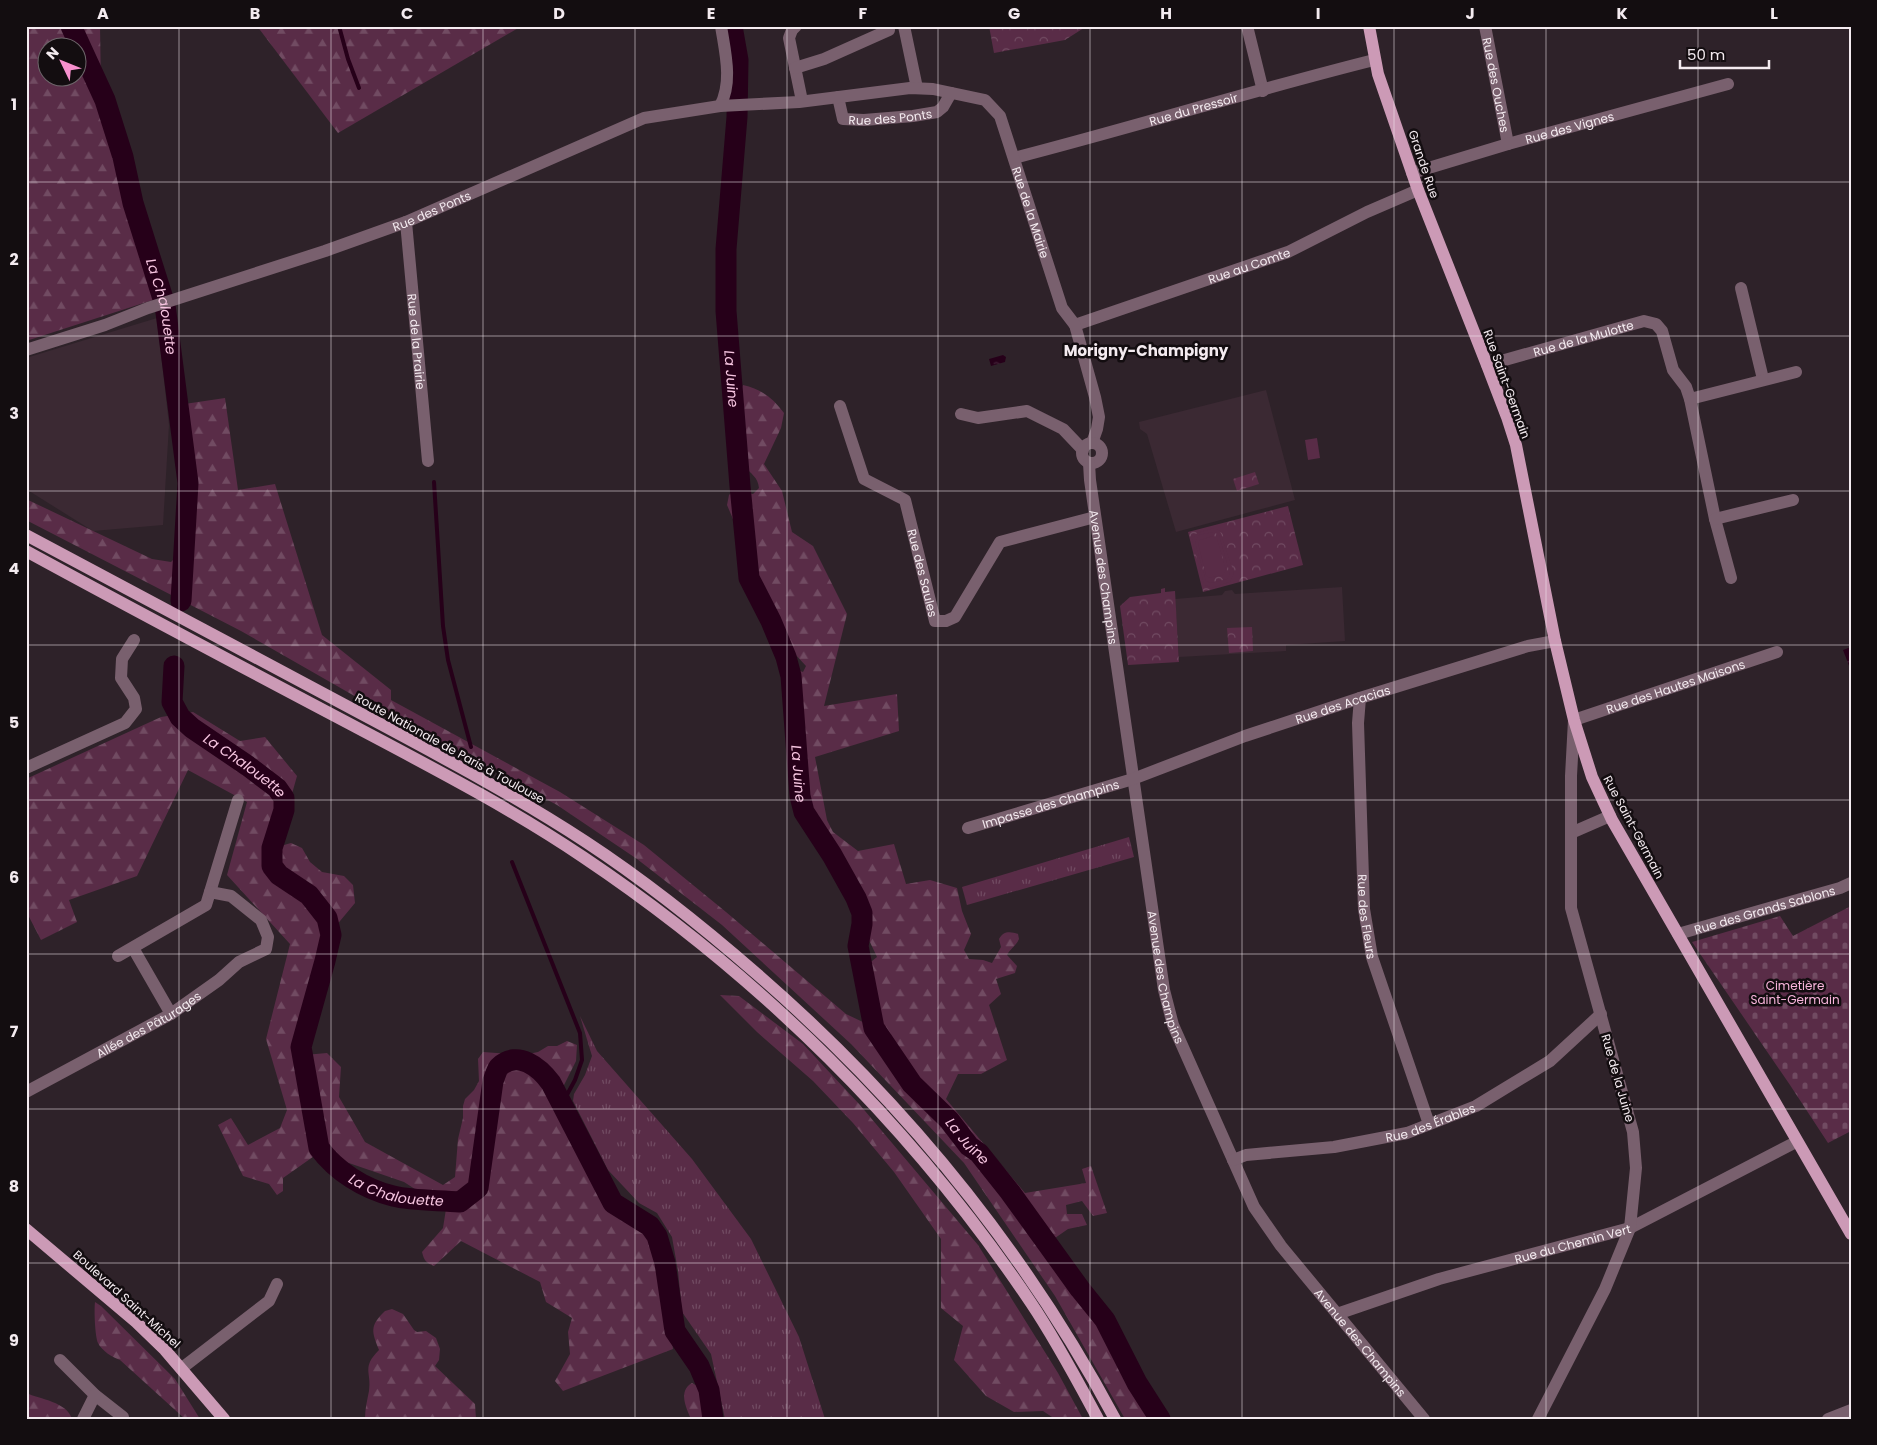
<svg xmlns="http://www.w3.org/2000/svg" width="1877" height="1445" viewBox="0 0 1877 1445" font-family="Poppins,sans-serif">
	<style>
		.built { fill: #3b2933 }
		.grass { fill: url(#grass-tufts) }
		.forest { fill: url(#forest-firs); fill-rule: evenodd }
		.cemetery { fill: url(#cemetery-stones) }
		.park { fill: url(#park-crowns) }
		.garden { fill: #592c47; fill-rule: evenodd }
		.water { fill: url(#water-ripples) }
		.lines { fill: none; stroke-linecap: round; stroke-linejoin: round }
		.stream { stroke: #260019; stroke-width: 4 }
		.river { stroke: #260019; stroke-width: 21 }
		.minor { stroke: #79606e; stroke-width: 12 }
		.major { stroke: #cc9ab6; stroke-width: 12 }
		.grid { fill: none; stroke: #f4ebf0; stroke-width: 1; stroke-opacity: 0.55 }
		.labels { text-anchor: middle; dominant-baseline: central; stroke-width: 5; stroke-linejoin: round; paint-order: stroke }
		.street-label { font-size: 12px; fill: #f4ebf0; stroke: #130d10 }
		.park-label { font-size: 12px; fill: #f8b5db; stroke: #130d10 }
		.water-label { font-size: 14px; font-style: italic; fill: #f7c5e1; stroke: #130d10 }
		.quarter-label { font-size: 15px; font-weight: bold; fill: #f4ebf0; stroke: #130d10 }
		.neatline { fill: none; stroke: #f4ebf0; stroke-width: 2 }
		.grid-label { font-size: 16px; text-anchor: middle; font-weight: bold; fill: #f4ebf0 }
	</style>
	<defs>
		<pattern id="grass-tufts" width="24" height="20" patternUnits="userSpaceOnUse" patternTransform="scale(1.25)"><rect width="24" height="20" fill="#592c47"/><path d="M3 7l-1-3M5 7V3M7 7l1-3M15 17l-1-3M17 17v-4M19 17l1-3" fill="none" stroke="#714b62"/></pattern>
		<pattern id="forest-firs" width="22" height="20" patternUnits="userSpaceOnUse" patternTransform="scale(1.25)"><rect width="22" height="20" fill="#592c47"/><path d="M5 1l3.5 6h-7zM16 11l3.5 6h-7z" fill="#714b62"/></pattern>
		<pattern id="cemetery-stones" width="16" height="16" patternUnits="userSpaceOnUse" patternTransform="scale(1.25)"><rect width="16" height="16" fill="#592c47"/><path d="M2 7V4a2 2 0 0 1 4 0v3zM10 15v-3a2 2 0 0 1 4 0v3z" fill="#714b62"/></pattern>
		<pattern id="park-crowns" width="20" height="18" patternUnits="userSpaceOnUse" patternTransform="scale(1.25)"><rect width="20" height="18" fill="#592c47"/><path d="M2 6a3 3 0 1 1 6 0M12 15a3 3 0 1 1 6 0" fill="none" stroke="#714b62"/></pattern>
		<pattern id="water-ripples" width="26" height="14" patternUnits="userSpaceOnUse" patternTransform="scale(1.25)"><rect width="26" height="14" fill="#260019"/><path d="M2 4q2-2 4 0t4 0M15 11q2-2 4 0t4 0" fill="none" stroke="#46253b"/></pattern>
	</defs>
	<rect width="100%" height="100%" fill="#2e2229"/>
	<!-- built -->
	<g class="built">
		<path d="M 157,318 L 169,425 L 163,525 L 93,531 L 26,489 L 26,358 Z"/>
		<path d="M 1266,390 L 1295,500 L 1176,532 L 1147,434 L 1140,429 L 1139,422 Z"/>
		<path d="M 1342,587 L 1345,641 L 1286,645 L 1286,651 L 1179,657 L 1175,599 L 1222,595 L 1225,591 L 1232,590 L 1235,594 Z"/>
	</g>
	<!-- grass -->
	<g class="grass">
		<path d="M 1129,837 L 1134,857 L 967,905 L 962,887 Z"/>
		<path d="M 580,1016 L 597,1051 L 692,1159 L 751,1239 L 799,1337 L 825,1419 L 725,1419 L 711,1354 L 682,1312 L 678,1271 L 672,1237 L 657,1213 L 639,1203 L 608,1170 L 573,1101 L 574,1094 L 585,1075 L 592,1056 Z"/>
	</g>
	<!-- forest -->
	<g class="forest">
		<path d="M 26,26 L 100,26 L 101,88 L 153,300 L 26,341 ZM 48,48 L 78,48 L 78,78 L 48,78 Z"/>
		<path d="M 257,26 L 520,26 L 520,27 L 338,133 Z"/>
		<path d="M 743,385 C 761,389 773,398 784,413 L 781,428 L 764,464 L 782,491 L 792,532 L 813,546 L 847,614 L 824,706 L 897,694 L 899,731 L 815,757 L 827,820 L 833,832 L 858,851 L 894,844 L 906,884 L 930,880 L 957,888 L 962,911 L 971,934 L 964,950 L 969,959 L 983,960 L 992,963 L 1001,947 L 999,939 C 1003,931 1010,931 1018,934 L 1019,939 C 1016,946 1010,949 1007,955 L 1017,966 L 1015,973 L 996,979 L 1001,994 L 989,1005 L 1007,1060 L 981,1074 L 958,1074 L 946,1099 L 1025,1193 L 1086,1183 L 1082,1169 L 1091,1166 L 1107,1213 L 1093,1216 L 1082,1201 L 1066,1205 L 1067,1214 L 1082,1214 L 1087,1225 L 1068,1229 L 1055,1238 L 1114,1323 L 1166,1419 L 1125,1419 L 1055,1296 L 964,1163 L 851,1044 L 722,925 L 637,859 L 557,805 L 372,706 L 241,631 L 26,520 L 26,499 L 152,559 L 171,562 L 194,539 L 171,406 L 225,398 L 238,490 L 275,484 L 322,635 L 391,690 L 391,700 L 560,792 L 644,845 L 726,912 L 846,1014 L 867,1024 L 872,1001 L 867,965 L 877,957 L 869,940 L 864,924 L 862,899 L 840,858 L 809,814 L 803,786 L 805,774 L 801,755 L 792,742 L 784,681 L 786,673 L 797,670 L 803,672 L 806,666 L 782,640 L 747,590 L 737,557 L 736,526 L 727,505 L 729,495 L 733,491 L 753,494 L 759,488 C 758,477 751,474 744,466 C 740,462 733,452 731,446 C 726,434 737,396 743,385 Z"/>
		<path d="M 193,712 L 240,741 L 265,737 L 297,776 L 277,847 L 291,843 L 302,848 L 310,862 L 322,872 L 344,876 L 353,885 L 355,903 L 335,927 L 334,949 L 305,1037 L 305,1055 L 327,1053 L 341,1067 L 339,1097 L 365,1142 L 443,1185 L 455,1177 L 458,1139 L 463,1118 L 463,1106 L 465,1099 L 474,1090 L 479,1081 L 478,1059 L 483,1052 L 524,1055 L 538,1052 L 548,1046 L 557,1046 L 567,1041 L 577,1045 L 576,1061 L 555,1103 L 580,1155 L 609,1202 L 623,1215 L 647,1233 L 655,1245 L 669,1317 L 673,1349 L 563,1391 L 555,1381 L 570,1354 L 568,1332 L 572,1318 L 546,1302 L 540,1282 L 461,1241 L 434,1266 C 426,1263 424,1260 422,1252 L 443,1228 L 446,1209 L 404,1182 L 346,1162 L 327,1147 L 283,1178 L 283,1191 L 277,1195 L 269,1184 L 243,1176 L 218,1125 L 231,1118 L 248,1145 L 280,1128 L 287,1110 L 266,1039 L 290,944 L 227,875 L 247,802 L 188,770 L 137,876 L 69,900 L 77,922 L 41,940 L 26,911 L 26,779 L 161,717 Z"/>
		<path d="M 720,995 L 739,996 L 803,1044 L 860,1105 L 978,1245 L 1058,1373 L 1083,1419 L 1055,1419 L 1043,1411 L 1014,1412 L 986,1396 L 954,1360 L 963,1326 L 941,1308 L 941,1239 L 894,1172 L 853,1123 L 813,1081 L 757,1032 Z"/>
		<path d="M 95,1302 L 101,1306 L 175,1379 L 200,1419 L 185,1419 L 120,1360 C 112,1357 102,1351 98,1343 C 95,1336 94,1310 95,1302 Z"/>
		<path d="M 392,1309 L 403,1314 L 414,1330 L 417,1332 L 426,1331 L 436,1338 L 440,1349 L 439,1360 L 435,1366 L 475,1404 L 476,1419 L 365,1419 C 365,1409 367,1401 369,1391 C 372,1372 361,1368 379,1350 C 372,1332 369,1326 385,1311 Z"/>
		<path d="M 692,1383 L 706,1391 L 709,1419 L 691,1419 C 686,1407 678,1391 692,1383 Z"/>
		<path d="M 26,1393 C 40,1399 67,1402 72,1419 L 26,1419 Z"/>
	</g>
	<!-- cemetery -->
	<path class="cemetery" d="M 1851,906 L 1851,1131 L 1828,1143 L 1790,1085 L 1692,942 L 1780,916 L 1793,936 Z"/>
	<!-- park -->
	<g class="park">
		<path d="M 989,26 L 1087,26 L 1065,40 L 994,53 Z"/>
		<path d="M 1255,472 L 1259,484 L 1237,491 L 1233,479 Z"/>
		<path d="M 1288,506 L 1303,565 L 1203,592 L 1188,532 Z"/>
		<path d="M 1165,588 L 1165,592 L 1175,591 L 1179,662 L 1128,665 L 1120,606 L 1130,597 L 1161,593 L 1161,589 Z"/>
		<path d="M 1252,627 L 1253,651 L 1229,653 L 1227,628 Z"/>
	</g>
	<!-- garden -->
	<g class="garden">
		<path d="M 1317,438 L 1320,458 L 1308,460 L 1305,440 Z"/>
		<path d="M 1214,528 L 1220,531 L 1234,573 L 1230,582 L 1211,588 L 1204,584 L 1192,540 L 1197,533 ZM 1213,532 L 1219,535 L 1230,574 L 1227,579 L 1211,583 L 1206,581 L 1195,542 L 1199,535 Z"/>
		<path d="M 1213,536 L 1217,539 L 1226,570 L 1223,575 L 1209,578 L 1206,575 L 1198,543 L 1200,540 Z"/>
	</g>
	<!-- water -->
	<g class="water">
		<path d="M 1003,355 L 1006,357 L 1005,362 L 991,366 L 989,359 Z"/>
		<path d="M 1851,647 L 1851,671 L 1843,650 Z"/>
	</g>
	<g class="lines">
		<!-- stream -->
		<g class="stream">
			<path d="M 339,26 L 348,59 L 359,88"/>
			<path d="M 434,482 L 443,626 L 448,660 L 471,747"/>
			<path d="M 512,862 L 580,1033 L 582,1060 L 575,1080 L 562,1104"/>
		</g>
		<!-- river -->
		<g class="river">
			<path id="s1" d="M 71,26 L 105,100 L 123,157 L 133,203 L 165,305 L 188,483 L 181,601"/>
			<path id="s2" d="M 732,26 L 738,60 L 737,117 L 726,249 L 726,311 L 740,486 L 749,578 L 771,621 L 786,657 L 791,676 L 800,796 L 804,812 L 832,855 L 856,898 L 862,913 L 862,924 L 858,946 L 874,1028 L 912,1084 L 949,1120 L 969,1146 L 979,1153 L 1010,1192 L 1080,1289 L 1105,1320 L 1137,1383 L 1160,1419"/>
			<path id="s3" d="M 174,666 L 172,702 L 180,717 L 192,728 L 248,766 L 277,788 L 284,798 L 284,810 L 272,848 L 272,866 L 279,875 L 309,895 L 327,918 L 331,935 L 325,961 L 301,1047 L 319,1148 C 336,1171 364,1189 393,1196 C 413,1201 439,1200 460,1202 L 478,1188 L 493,1081 C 495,1077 496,1071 499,1067 C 518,1049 540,1068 551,1083 L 613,1203 L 650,1226 L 657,1236 L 665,1263 L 675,1331 L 699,1366 L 709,1390 L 713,1419"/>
		</g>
		<!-- minor -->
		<g class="minor">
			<path d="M 796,26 L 792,30 L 789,38 L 802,101"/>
			<path d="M 904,26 L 917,88"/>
			<path d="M 1247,26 L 1263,91"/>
			<path id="s4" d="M 1485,26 L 1508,144"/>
			<path d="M 795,68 L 824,59 L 889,30"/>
			<path id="s5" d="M 838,97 L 843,119 L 864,120 L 913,116 L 937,112 L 943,107 L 951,93"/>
			<path d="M 720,106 C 733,82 725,52 721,26"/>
			<path id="s6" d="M 1014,158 C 1134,127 1254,90 1374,60"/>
			<path id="s7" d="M 1412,173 L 1508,144 L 1728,84"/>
			<path id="s8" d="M 406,222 L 428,461"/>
			<path d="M 1741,288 L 1763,379"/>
			<path id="s9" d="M 1075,325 L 1288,252 L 1367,212 L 1418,190"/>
			<path id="s10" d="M 26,350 L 105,325 L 148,308 L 325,251 L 406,222 L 644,118 L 720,106 L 799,102 L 910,88 L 933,89 L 985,100 L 1000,116 L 1062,308 L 1075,325 L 1095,397 L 1099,417 L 1097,429 L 1092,443"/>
			<path id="s11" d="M 1487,365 L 1644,321 L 1656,324 L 1662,331 L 1673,370 L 1686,387 L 1690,399 L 1715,519 L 1731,578"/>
			<path d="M 1690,399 L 1796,372"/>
			<path id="s12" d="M 840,406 L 864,479 L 905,500 L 935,621 L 946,621 L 955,617 L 1000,542 L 1095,517"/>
			<path d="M 961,414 L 978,418 L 1027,411 L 1063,429 L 1083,450"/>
			<circle cx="1092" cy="453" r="10"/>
			<path id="s13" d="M 1089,463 L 1090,480 L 1164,990 L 1173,1025 L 1254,1207 L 1281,1246 L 1424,1419"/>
			<path d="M 1715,519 L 1793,500"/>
			<path id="s14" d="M 1360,698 L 1358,723 L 1364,909 L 1372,957 L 1429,1124"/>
			<path d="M 26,768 L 125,723 L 136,709 L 134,698 L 121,678 L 122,659 L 134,640"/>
			<path id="s15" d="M 968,828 L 1133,779 L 1245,736 L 1360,698 L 1528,646 L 1555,641"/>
			<path d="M 1571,833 L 1610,816"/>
			<path id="s16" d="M 1678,934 L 1840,888 L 1851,883"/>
			<path d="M 133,948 L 171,1014"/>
			<path d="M 118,956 L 206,905 L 238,800"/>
			<path id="s17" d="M 26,1092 L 171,1014 L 219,980 L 239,962 L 266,949 L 268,937 L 261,920 L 231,896 L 210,892"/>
			<path id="s18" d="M 1233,1160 L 1246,1155 L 1334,1147 L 1407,1133 L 1476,1106 L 1550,1061 L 1601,1014"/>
			<path id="s19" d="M 1337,1314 L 1439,1279 L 1630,1228 L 1796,1142"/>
			<path d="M 60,1360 L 95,1395 L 123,1417"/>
			<path d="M 182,1368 L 269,1301 L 277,1284"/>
			<path d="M 83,1419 L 95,1395"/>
			<path id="s20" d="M 1538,1419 L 1605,1289 L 1630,1228 L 1636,1168 L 1633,1132 L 1571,908 L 1571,776 L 1574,720 L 1777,652"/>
			<path d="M 1828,1419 L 1851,1410"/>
		</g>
		<!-- major -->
		<g class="major">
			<path d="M 1369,26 L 1378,74 L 1418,190 L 1487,365 L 1507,417 L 1516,445 L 1555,641 L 1574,720 L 1592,777 L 1612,820 L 1851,1234"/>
			<path d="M 26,535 C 132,591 237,648 343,704 C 425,748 508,791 586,842 C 647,882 703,927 757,974 C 902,1100 1024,1249 1115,1419"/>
			<path d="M 26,551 C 134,610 242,667 350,724 C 429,766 509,807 583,857 C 759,975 913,1127 1031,1303 C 1056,1340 1077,1380 1098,1419"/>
			<path d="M 26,1229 L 136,1322 L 165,1350 L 224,1419"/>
		</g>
	</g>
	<!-- grid -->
	<path class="grid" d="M 179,26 L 179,1419M 331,26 L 331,1419M 483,26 L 483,1419M 635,26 L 635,1419M 787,26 L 787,1419M 938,26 L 938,1419M 1090,26 L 1090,1419M 1242,26 L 1242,1419M 1394,26 L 1394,1419M 1546,26 L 1546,1419M 1698,26 L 1698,1419M 26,182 L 1851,182M 26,336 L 1851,336M 26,491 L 1851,491M 26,645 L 1851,645M 26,800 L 1851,800M 26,954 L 1851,954M 26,1109 L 1851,1109M 26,1263 L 1851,1263"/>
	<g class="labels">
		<!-- street labels -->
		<g class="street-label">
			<text stroke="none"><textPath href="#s4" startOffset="60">Rue des Ouches</textPath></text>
			<text stroke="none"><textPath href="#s6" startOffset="186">Rue du Pressoir</textPath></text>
			<text stroke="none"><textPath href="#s5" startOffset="70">Rue des Ponts</textPath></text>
			<text stroke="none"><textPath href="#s7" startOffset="164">Rue des Vignes</textPath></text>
			<text transform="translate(1424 164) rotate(71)">Grande Rue</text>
			<text stroke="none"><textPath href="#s10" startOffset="429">Rue des Ponts</textPath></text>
			<text stroke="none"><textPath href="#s10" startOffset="1128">Rue de la Mairie</textPath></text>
			<text stroke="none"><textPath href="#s9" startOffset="184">Rue au Comte</textPath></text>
			<text stroke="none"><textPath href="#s11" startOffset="100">Rue de la Mulotte</textPath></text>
			<text stroke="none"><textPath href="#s8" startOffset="120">Rue de la Prairie</textPath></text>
			<text transform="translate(1507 384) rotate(70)">Rue Saint-Germain</text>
			<text stroke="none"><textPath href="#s12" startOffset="198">Rue des Saules</textPath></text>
			<text stroke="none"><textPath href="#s13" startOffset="115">Avenue des Champins</textPath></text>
			<text stroke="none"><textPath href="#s20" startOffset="836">Rue des Hautes Maisons</textPath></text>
			<text stroke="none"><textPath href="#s15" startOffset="395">Rue des Acacias</textPath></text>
			<text transform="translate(450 748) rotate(29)">Route Nationale de Paris à Toulouse</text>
			<text stroke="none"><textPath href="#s15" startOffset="86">Impasse des Champins</textPath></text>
			<text transform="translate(1634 827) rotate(62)">Rue Saint-Germain</text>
			<text stroke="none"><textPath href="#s16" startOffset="90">Rue des Grands Sablons</textPath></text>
			<text stroke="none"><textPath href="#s14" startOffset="219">Rue des Fleurs</textPath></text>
			<text stroke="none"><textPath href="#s13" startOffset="520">Avenue des Champins</textPath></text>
			<text stroke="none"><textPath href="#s17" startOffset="140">Allée des Pâturages</textPath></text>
			<text transform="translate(1618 1078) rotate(74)">Rue de la Juine</text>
			<text stroke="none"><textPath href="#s18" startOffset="202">Rue des Érables</textPath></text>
			<text stroke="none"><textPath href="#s19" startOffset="246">Rue du Chemin Vert</textPath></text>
			<text transform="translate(127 1299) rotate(42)">Boulevard Saint-Michel</text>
			<text stroke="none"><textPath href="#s13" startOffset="940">Avenue des Champins</textPath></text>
		</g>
		<!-- park labels -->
		<g class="park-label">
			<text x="1795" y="985">Cimetière<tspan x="1795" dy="14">Saint-Germain</tspan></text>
		</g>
		<!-- water labels -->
		<g class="water-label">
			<text stroke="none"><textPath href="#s1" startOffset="296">La Chalouette</textPath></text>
			<text stroke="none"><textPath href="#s2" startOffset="354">La Juine</textPath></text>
			<text stroke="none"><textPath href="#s3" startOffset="134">La Chalouette</textPath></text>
			<text stroke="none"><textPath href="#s2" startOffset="759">La Juine</textPath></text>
			<text stroke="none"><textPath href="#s2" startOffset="1179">La Juine</textPath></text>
			<text stroke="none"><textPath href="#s3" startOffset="660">La Chalouette</textPath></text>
		</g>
		<!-- quarter labels -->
		<g class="quarter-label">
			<text x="1146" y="350">Morigny-Champigny</text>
		</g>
	</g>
	<!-- border -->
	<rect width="1877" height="1445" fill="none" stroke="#130d10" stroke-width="55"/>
	<!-- north arrow -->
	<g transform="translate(62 62) rotate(313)"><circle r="24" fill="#130d10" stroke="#6d666a"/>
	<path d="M0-4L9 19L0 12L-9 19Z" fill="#f790ce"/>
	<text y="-8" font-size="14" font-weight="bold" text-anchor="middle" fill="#f4ebf0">N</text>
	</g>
	<!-- scale -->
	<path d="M1680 60v8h89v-8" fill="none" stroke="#f4ebf0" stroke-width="2.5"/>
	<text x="1687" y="60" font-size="15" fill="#f4ebf0" stroke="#130d10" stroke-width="4" paint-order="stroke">50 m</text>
	<rect x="28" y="28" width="1822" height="1390" class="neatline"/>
	<g class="grid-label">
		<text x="103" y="19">A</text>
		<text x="255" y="19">B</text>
		<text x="407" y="19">C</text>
		<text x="559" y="19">D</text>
		<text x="711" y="19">E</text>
		<text x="863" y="19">F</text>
		<text x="1014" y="19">G</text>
		<text x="1166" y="19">H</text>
		<text x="1318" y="19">I</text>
		<text x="1470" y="19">J</text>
		<text x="1622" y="19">K</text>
		<text x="1774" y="19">L</text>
		<text x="14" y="110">1</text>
		<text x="14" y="265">2</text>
		<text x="14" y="419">3</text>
		<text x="14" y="574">4</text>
		<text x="14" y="728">5</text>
		<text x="14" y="883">6</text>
		<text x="14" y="1037">7</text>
		<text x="14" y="1192">8</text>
		<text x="14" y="1346">9</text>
	</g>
</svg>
